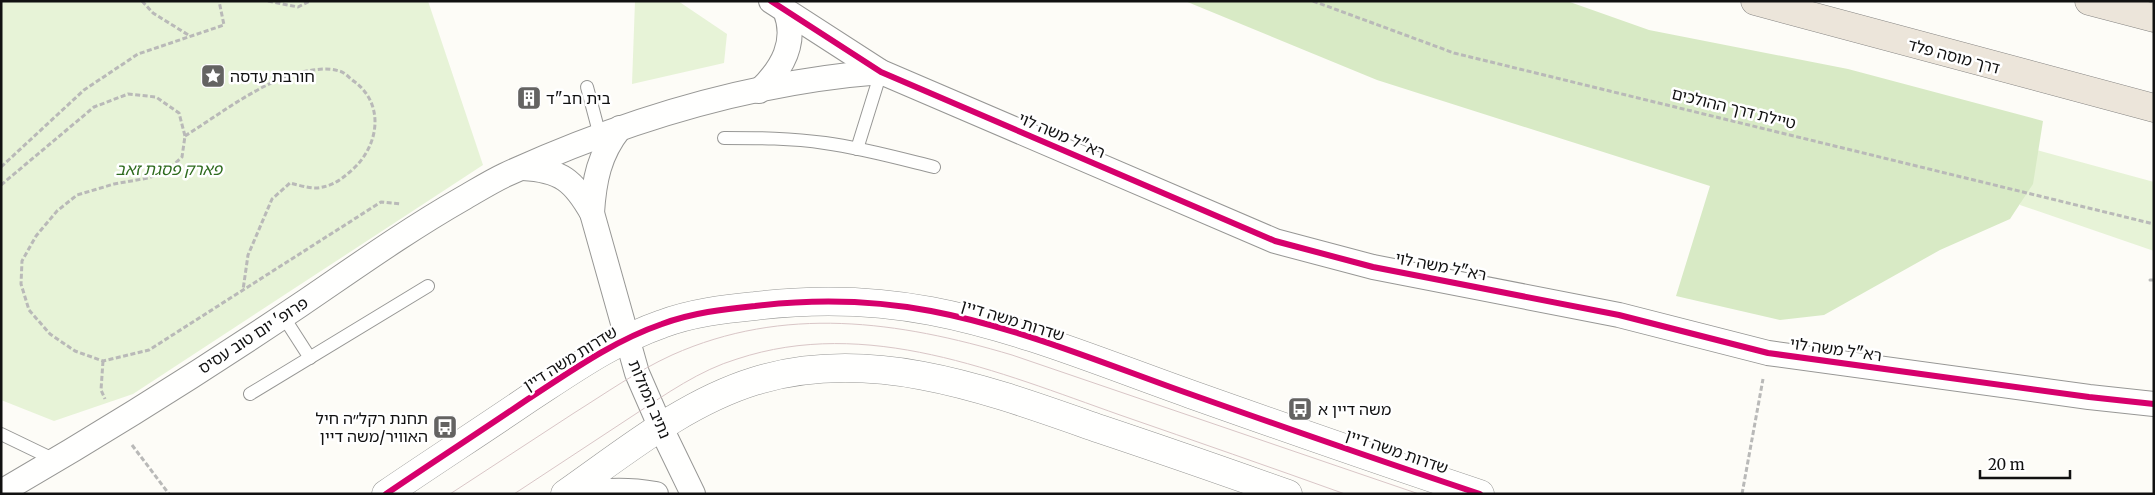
<svg xmlns="http://www.w3.org/2000/svg" width="2155" height="495" viewBox="0 0 2155 495" font-family="Merriweather,'Noto Sans Hebrew',serif">
	<style>
		.green { fill: #e7f3d7 }
		.forest { fill: #d8eac5 }
		.lines { fill: none; stroke-linecap: round; stroke-linejoin: round }
		.service-casing { stroke: #979795; stroke-width: 14 }
		.minor-casing { stroke: #979795; stroke-width: 26 }
		.tertiary-casing { stroke: #979795; stroke-width: 29 }
		.trunk-casing { stroke: #858482; stroke-width: 29 }
		.path { stroke: #b9b9b8; stroke-width: 3; stroke-dasharray: 5 2.5; stroke-linecap: butt }
		.service { stroke: #fffffe; stroke-width: 12 }
		.minor { stroke: #fffffe; stroke-width: 24 }
		.tertiary { stroke: #fffffe; stroke-width: 28 }
		.trunk { stroke: #ece5da; stroke-width: 28 }
		.tram { stroke: #d9c6c7; stroke-width: 1 }
		.cycleway-casing { stroke: #fff; stroke-width: 9 }
		.cycleway { stroke: #d6006c; stroke-width: 6 }
		.labels { text-anchor: middle; dominant-baseline: central; stroke-width: 5; stroke-linejoin: round; paint-order: stroke }
		.street-label { font-size: 16px; fill: #111; stroke: #fff }
		.poi-label { font-size: 16px; fill: #111; stroke: #fff; text-anchor: start }
		.park-label { font-size: 16px; font-style: italic; fill: #2f6b1f; stroke: #fff }
	</style>
	<rect width="100%" height="100%" fill="#fdfcf7"/>
	<!-- green -->
	<g class="green">
		<path d="M 1,1 L 428,1 L 483,165 L 133,394 L 54,421 L 1,400 Z"/>
		<path d="M 635,1 L 678,1 L 727,34 L 724,63 L 632,84 Z"/>
		<path d="M 2026,147 L 2154,182 L 2154,251 L 2020,205 Z"/>
	</g>
	<!-- forest -->
	<path class="forest" d="M 1185,1 L 1567,1 L 1649,30 L 1848,69 L 2043,121 L 2033,184 L 2010,219 L 1940,250 L 1824,315 L 1780,320 L 1676,296 L 1710,186 L 1377,80 Z"/>
	<g class="lines">
		<defs>
			<g id="service">
				<path d="M 587,87 L 600,136"/>
				<path d="M 724,138 C 758,138 791,138 825,143 C 862,148 898,158 934,167"/>
				<path d="M 857,149 L 881,72"/>
				<path d="M 283,316 L 310,358"/>
				<path d="M 250,394 L 428,286"/>
				<path d="M 1,434 L 55,460"/>
			</g>
			<g id="minor">
				<path d="M 771,1 L 881,72 L 1275,241 L 1373,267 L 1619,315 L 1768,353 L 2089,397 L 2154,404"/>
				<path d="M 759,91 C 782,69 798,42 785,10"/>
				<path d="M 523,168 C 561,170 574,181 592,213 L 637,373 L 661,428 L 693,494"/>
				<path d="M 592,213 C 594,181 599,154 620,128"/>
				<path d="M 1,492 C 103,433 202,371 300,305 C 353,269 406,231 462,199 C 476,191 490,182 505,175 C 623,121 751,82 881,72"/>
				<path d="M 585,494 C 610,489 632,490 656,494"/>
			</g>
			<g id="tertiary">
				<path d="M 386,494 C 433,462 481,431 528,399 C 571,371 613,341 662,324 C 691,313 724,309 755,306 C 813,299 873,300 931,311 C 1020,328 1105,364 1190,394 C 1286,428 1383,462 1480,494"/>
				<path d="M 565,494 C 625,452 684,403 755,381 C 872,345 991,391 1100,429 C 1163,450 1226,472 1288,494"/>
			</g>
			<g id="trunk">
				<path d="M 1755,1 L 2154,108"/>
				<path d="M 2089,1 L 2154,18"/>
			</g>
		</defs>
		<!-- service casing -->
		<use href="#service" class="service-casing"/>
		<!-- minor casing -->
		<use href="#minor" class="minor-casing"/>
		<!-- tertiary casing -->
		<use href="#tertiary" class="tertiary-casing"/>
		<!-- trunk casing -->
		<use href="#trunk" class="trunk-casing"/>
		<!-- path -->
		<g class="path">
			<path d="M 142,1 L 153,13 L 190,36"/>
			<path d="M 268,1 L 298,7 L 310,1"/>
			<path d="M 1313,1 L 1454,53 L 2154,224"/>
			<path d="M 185,136 C 220,114 258,84 298,73 C 310,70 327,67 339,71 C 345,72 350,79 355,82 C 385,105 379,146 352,170 C 341,180 331,187 316,188 C 308,188 298,185 290,183 L 272,199 L 248,255 L 243,290"/>
			<path d="M 1,167 L 84,90 L 138,54 L 224,25 L 219,1"/>
			<path d="M 1,185 L 94,107 L 128,94 L 156,97 L 179,113 L 185,136 L 182,157 L 167,171 L 148,178 L 114,184 L 77,195 L 57,211 L 36,236 L 22,261 L 21,284 L 29,310 L 50,334 L 75,351 L 103,361 L 149,350 L 381,202 L 401,204"/>
			<path d="M 2154,280 L 2150,280 L 2154,280"/>
			<path d="M 103,361 L 101,390 L 105,399"/>
			<path d="M 132,445 L 169,494"/>
			<path d="M 1742,494 L 1763,379"/>
		</g>
		<!-- service -->
		<use href="#service" class="service"/>
		<!-- minor -->
		<use href="#minor" class="minor"/>
		<!-- tertiary -->
		<use href="#tertiary" class="tertiary"/>
		<!-- trunk -->
		<use href="#trunk" class="trunk"/>
		<!-- tram -->
		<g class="tram">
			<path d="M 450,494 C 491,467 533,440 574,413 C 606,393 637,371 672,355 C 784,305 898,321 1012,355 L 1419,494"/>
			<path d="M 514,494 C 554,468 594,441 634,415 C 666,394 700,370 737,359 C 867,316 998,372 1120,415 C 1195,441 1270,467 1345,494"/>
		</g>
		<defs>
			<g id="cycleway">
				<path d="M 771,1 L 881,72 L 1275,241 L 1373,267 L 1619,315 L 1768,353 L 2089,397 L 2154,404"/>
				<path d="M 386,494 C 433,462 481,431 528,399 C 571,371 613,341 662,324 C 691,313 724,309 755,306 C 813,299 873,300 931,311 C 1020,328 1105,364 1190,394 C 1286,428 1383,462 1480,494"/>
			</g>
		</defs>
		<!-- cycleway casing -->
		<use href="#cycleway" class="cycleway-casing"/>
		<!-- cycleway -->
		<use href="#cycleway" class="cycleway"/>
	</g>
	<!-- icons -->
	<defs>
		<symbol id="sight-square" viewBox="-11 -11 22 22"><rect x="-9" y="-9" width="18" height="18" rx="4" fill="#646362" stroke="#fff"/><path d="M0-6L1.8-2.2L6-1.7L2.9 1.2L3.7 5.4L0 3.3L-3.7 5.4L-2.9 1.2L-6-1.7L-1.8-2.2Z" fill="#fff"/></symbol>
		<symbol id="building-square" viewBox="-11 -11 22 22"><rect x="-9" y="-9" width="18" height="18" rx="4" fill="#646362" stroke="#fff"/><path d="M-4-6H4V6H1V3H-1V6H-4ZM-2.5-4.3h1.7v1.8h-1.7ZM.8-4.3h1.7v1.8H.8ZM-2.5-1h1.7V.8h-1.7ZM.8-1h1.7V.8H.8Z" fill="#fff"/></symbol>
		<symbol id="bus-square" viewBox="-11 -11 22 22"><rect x="-9" y="-9" width="18" height="18" rx="4" fill="#646362" stroke="#fff"/><path d="M-5-6H5V4H4V6H2V4H-2V6H-4V4H-5ZM-3.5-4V0h7V-4ZM-3.5 1.2v1.5H-2V1.2ZM2 1.2v1.5H3.5V1.2Z" fill="#fff"/></symbol>
	</defs>
	<g fill-rule="evenodd">
		<use href="#sight-square" x="199" y="62" width="28" height="28"/>
		<use href="#building-square" x="515" y="84" width="28" height="28"/>
		<use href="#bus-square" x="1286" y="395" width="28" height="28"/>
		<use href="#bus-square" x="431" y="413" width="28" height="28"/>
	</g>
	<g class="labels">
		<!-- street labels -->
		<g class="street-label">
			<text transform="translate(1954 56) rotate(15)">דרך מוסה פלד</text>
			<text transform="translate(1734 108) rotate(14)">טיילת דרך ההולכים</text>
			<text transform="translate(1062 135) rotate(23)">רא"ל משה לוי</text>
			<text transform="translate(1441 266) rotate(11)">רא"ל משה לוי</text>
			<text transform="translate(1013 320) rotate(17)">שדרות משה דיין</text>
			<text transform="translate(253 335) rotate(-33)">פרופ' יום טוב עסיס</text>
			<text transform="translate(1836 349) rotate(8)">רא"ל משה לוי</text>
			<text transform="translate(570 358) rotate(-32)">שדרות משה דיין</text>
			<text transform="translate(650 399) rotate(67)">נתיב המזלות</text>
			<text transform="translate(1397 451) rotate(19)">שדרות משה דיין</text>
		</g>
		<!-- poi labels -->
		<g class="poi-label">
			<text x="230" y="76">חורבת עדסה</text>
			<text x="546" y="98">בית חב"ד</text>
			<text x="1318" y="409">משה דיין א</text>
			<text x="428" y="418" text-anchor="end">תחנת רקל״ה חיל<tspan x="428" dy="18">האוויר/משה דיין</tspan></text>
		</g>
		<!-- park labels -->
		<g class="park-label">
			<text x="169" y="169">פארק פסגת זאב</text>
		</g>
	</g>
	<!-- border -->
	<rect width="2155" height="495" fill="none" stroke="#111111" stroke-width="5"/>
	<!-- scale -->
	<path d="M1980 470v8h90v-8" fill="none" stroke="#111111" stroke-width="2.5"/>
	<text x="1988" y="470" font-size="15" fill="#111111" stroke="#ffffff" stroke-width="4" paint-order="stroke">20 m</text>
</svg>
